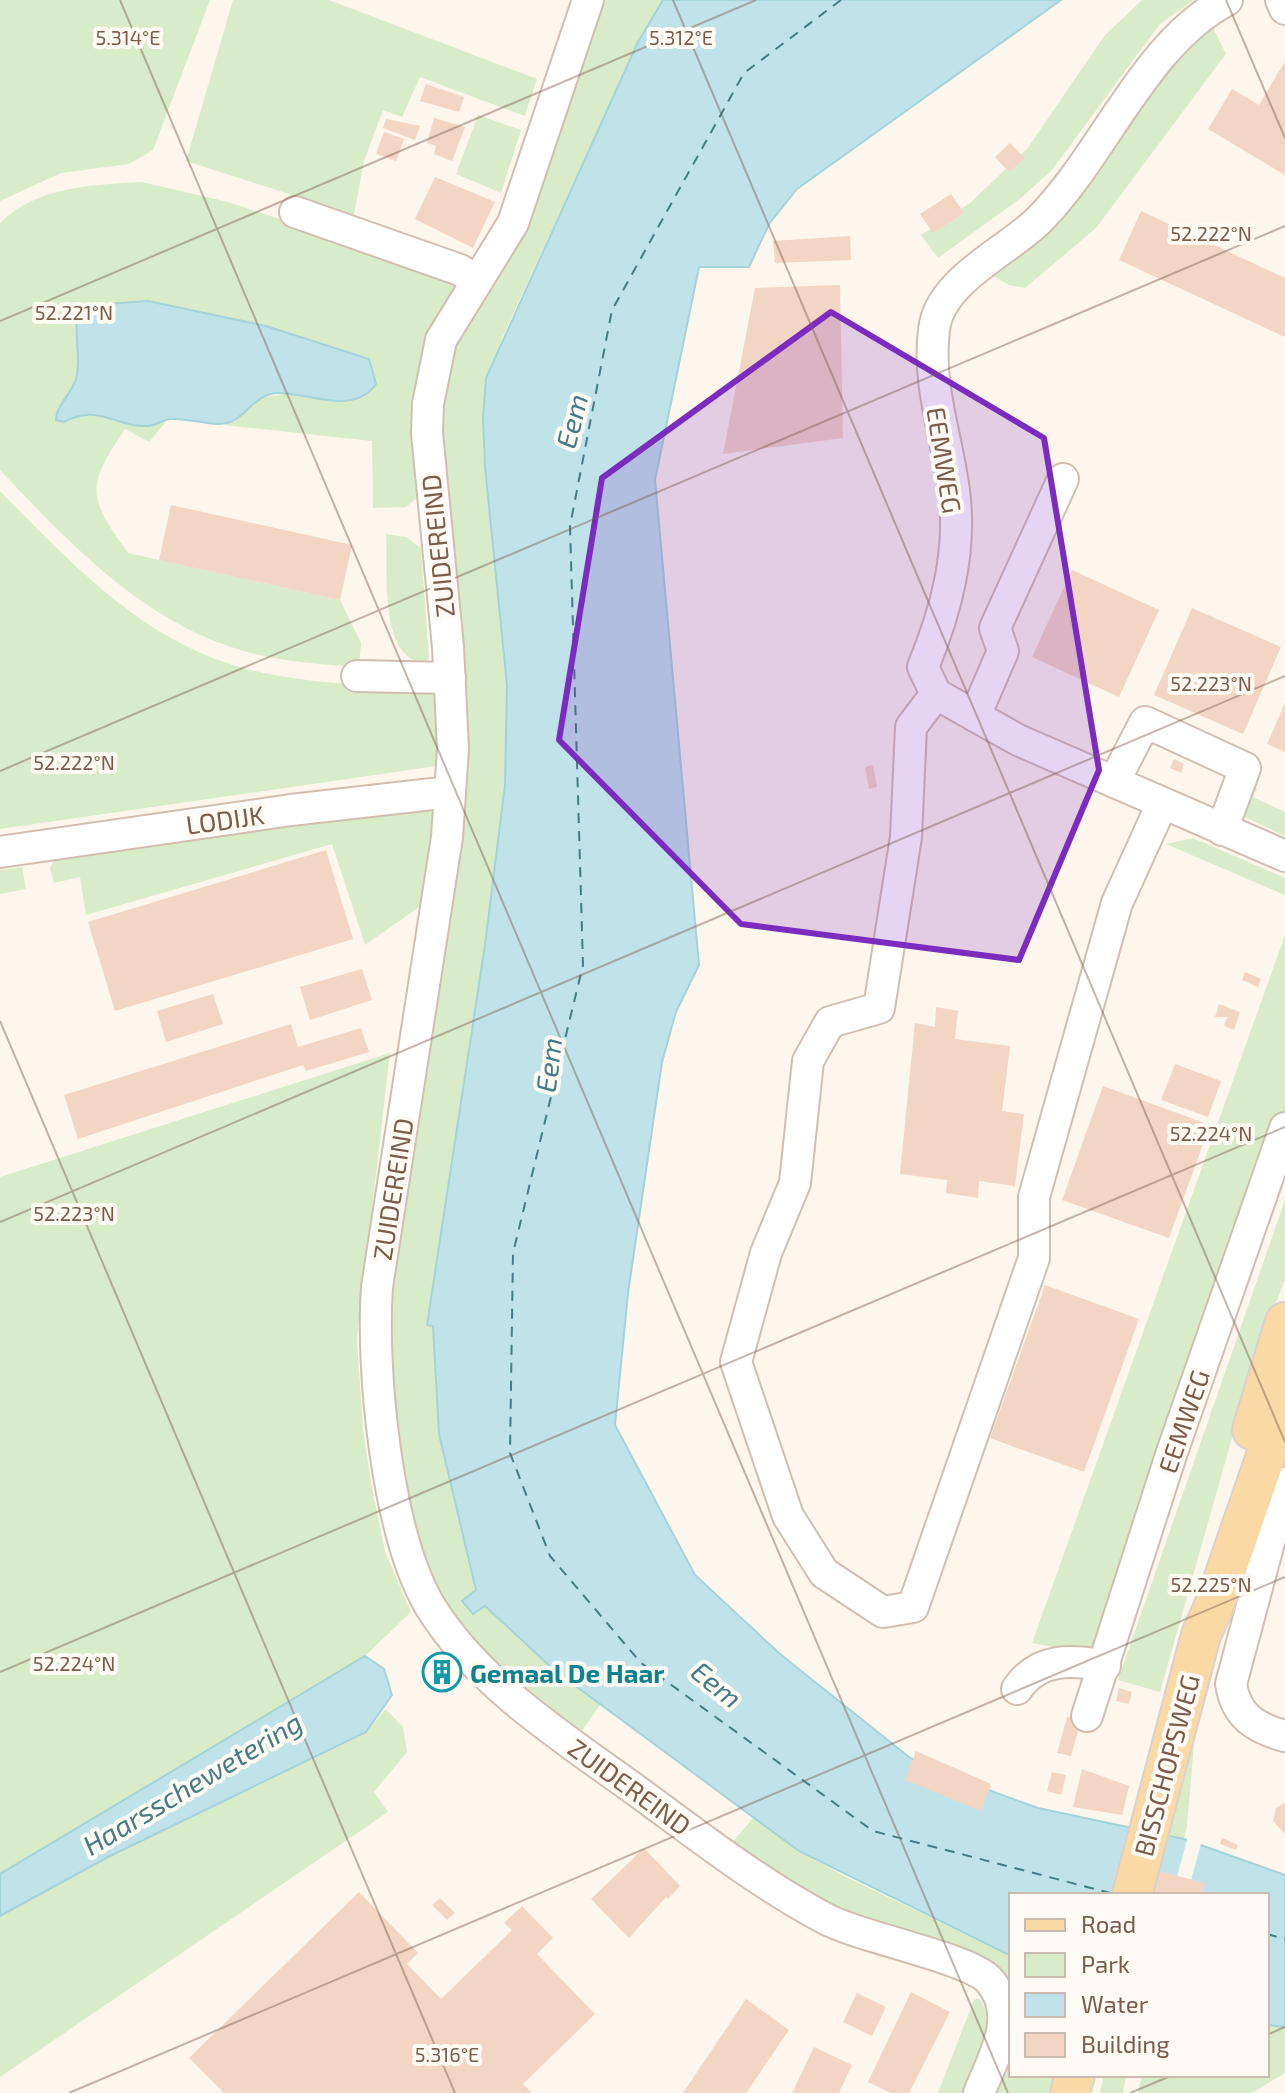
<svg xmlns="http://www.w3.org/2000/svg" width="1285" height="2093" viewBox="0 0 1285 2093" font-family="'Exo 2',sans-serif">
	<style>
		.green { fill: #d8ecc9 }
		.water { fill: #bfe3e8; stroke: #a5d3da; stroke-width: 2 }
		.pier { fill: #fdf6ec }
		.lines { fill: none; stroke-linecap: round; stroke-linejoin: round }
		.ferry { stroke: #437c86; stroke-width: 2; stroke-dasharray: 10 8; stroke-linecap: butt }
		.building { fill: #f3d5c3 }
		.minor-casing { stroke: #d1beb0; stroke-width: 34 }
		.major-casing { stroke: #dad1cd; stroke-width: 42 }
		.minor { stroke: #fff; stroke-width: 30 }
		.major { stroke: #fbd9a5; stroke-width: 38 }
		.marked { fill: #7b2cbf; fill-opacity: 0.2; stroke: #7b2cbf; stroke-width: 6; stroke-linejoin: round }
		.ticks { fill: none; stroke: #7a5c4d; stroke-width: 2; stroke-opacity: 0.45 }
		.labels { text-anchor: middle; dominant-baseline: central; stroke-width: 8; stroke-linejoin: round; paint-order: stroke }
		.street-label { font-size: 26px; fill: #7a5c4d; stroke: #fffaf3 }
		.culture-label { font-size: 26px; font-weight: bold; fill: #0d838f; stroke: #fffaf3; text-anchor: start }
		.water-label { font-size: 28px; font-style: italic; fill: #437c86; stroke: #fffaf3 }
		.ticks-label { font-size: 20px; text-anchor: middle; fill: #7a5c4d; stroke: #fffaf3; stroke-width: 8; stroke-linejoin: round; paint-order: stroke }
	</style>
	<rect width="100%" height="100%" fill="#fdf6ec"/>
	<!-- green -->
	<g class="green">
		<path d="M 0,0 L 210,0 L 153,150 L 129,164 L 61,173 L 0,201 Z"/>
		<path d="M 233,0 L 329,0 L 537,79 L 525,116 L 420,77 L 402,117 L 383,110 L 364,161 L 354,215 L 186,161 Z"/>
		<path d="M 598,0 L 663,0 L 638,42 L 502,338 L 483,418 L 507,685 L 505,785 L 485,945 L 427,1324 L 433,1326 L 439,1434 L 476,1591 L 463,1602 L 473,1614 L 485,1606 L 525,1645 L 600,1705 L 579,1735 L 481,1653 L 434,1594 L 401,1483 L 385,1305 L 440,944 L 437,448 L 444,365 Z"/>
		<path d="M 1142,0 L 1194,0 L 1160,24 L 1052,170 L 1021,198 L 938,258 L 921,235 L 970,203 L 1027,149 L 1105,35 Z"/>
		<path d="M 1212,26 L 1226,54 L 1096,228 L 1025,288 L 1009,285 L 987,273 L 1159,74 Z"/>
		<path d="M 478,115 L 521,130 L 501,193 L 456,174 Z"/>
		<path d="M 142,182 L 228,202 L 442,272 L 456,282 L 418,497 L 406,507 L 373,508 L 372,441 L 223,425 L 235,421 L 259,398 L 285,394 L 369,359 L 266,326 L 148,301 L 77,365 L 77,378 L 58,410 L 64,422 C 93,407 115,424 145,426 C 152,426 162,421 169,418 L 149,442 L 125,429 C 86,487 87,496 128,553 L 340,600 L 361,643 L 359,667 C 320,664 281,662 244,651 C 144,623 69,543 0,470 L 0,223 C 37,186 92,185 142,182 Z"/>
		<path d="M 0,491 C 68,560 138,636 233,665 C 298,685 372,684 440,691 L 436,706 L 437,766 L 0,829 Z"/>
		<path d="M 386,534 L 406,537 L 421,548 L 429,659 L 421,662 C 379,655 388,568 386,534 Z"/>
		<path d="M 1249,783 L 1257,788 L 1253,797 L 1285,812 L 1285,836 L 1245,817 L 1241,798 Z"/>
		<path d="M 426,805 L 435,818 L 422,905 L 365,945 L 332,844 L 86,915 L 80,877 L 54,883 L 50,868 L 56,856 Z"/>
		<path d="M 1193,838 L 1285,878 L 1285,895 L 1166,844 Z"/>
		<path d="M 22,867 L 26,889 L 0,894 L 0,870 Z"/>
		<path d="M 1285,935 L 1285,1122 L 1099,1656 L 1032,1643 Z"/>
		<path d="M 390,1053 L 357,1339 L 363,1429 L 372,1488 L 385,1551 L 411,1612 L 365,1656 L 0,1874 L 0,1177 Z"/>
		<path d="M 1285,1200 L 1285,1279 L 1253,1364 L 1160,1692 L 1118,1680 Z"/>
		<path d="M 386,1709 L 403,1727 L 407,1752 L 374,1792 L 388,1812 L 0,2077 L 0,1916 L 108,1857 L 366,1732 Z"/>
		<path d="M 1195,1732 L 1187,1826 L 1184,1839 L 1167,1835 Z"/>
		<path d="M 753,1818 L 799,1851 L 846,1877 L 1011,1956 L 1011,1994 L 857,1922 L 730,1845 Z"/>
		<path d="M 979,1998 C 998,2024 981,2067 971,2093 L 938,2093 L 974,2000 Z"/>
		<path d="M 1267,2025 L 1285,2027 L 1285,2073 L 1252,2093 L 1138,2093 L 1142,2075 L 1267,2075 Z"/>
		<path d="M 1011,2036 L 1011,2075 L 1064,2075 L 1059,2093 L 989,2093 Z"/>
		<path d="M 1104,2075 L 1126,2075 L 1123,2093 L 1100,2093 Z"/>
	</g>
	<!-- water -->
	<g class="water">
		<path d="M 663,0 L 1061,0 L 797,189 L 769,224 L 749,267 L 699,267 L 655,480 L 699,965 L 676,1012 L 662,1062 L 628,1293 L 615,1425 L 695,1575 L 780,1654 L 909,1757 L 928,1768 L 1038,1808 L 1184,1839 L 1285,1875 L 1285,2027 L 1267,2025 L 1267,1895 L 1011,1895 L 1011,1956 L 799,1851 L 554,1670 L 485,1606 L 473,1614 L 462,1601 L 476,1590 L 439,1434 L 433,1326 L 427,1325 L 485,945 L 505,785 L 507,685 L 485,467 L 483,418 L 486,378 L 638,42 Z"/>
		<path d="M 148,301 L 266,326 L 369,359 L 376,384 C 353,416 311,393 278,393 C 253,393 244,424 220,424 C 204,424 187,418 171,419 C 163,419 156,426 148,426 C 117,428 100,403 64,422 L 56,420 C 56,406 71,394 76,379 C 82,358 73,335 78,313 L 91,305 Z"/>
		<path d="M 365,1656 L 384,1669 L 392,1695 L 366,1732 L 108,1857 L 0,1916 L 0,1874 Z"/>
	</g>
	<!-- pier -->
	<path class="pier" d="M 1188,1836 L 1202,1840 L 1187,1895 L 1172,1895 Z"/>
	<g class="lines">
		<!-- ferry -->
		<g class="ferry">
			<path d="M 841,0 L 744,73 L 612,310 L 570,526 L 583,965 L 513,1253 L 510,1453 L 550,1556 L 641,1663 L 873,1831 L 1114,1894"/>
			<path d="M 1267,1934 L 1285,1939"/>
		</g>
	</g>
	<!-- building -->
	<g class="building">
		<path d="M 1285,61 L 1285,175 L 1208,129 L 1232,89 L 1259,105 Z"/>
		<path d="M 426,84 L 464,97 L 459,112 L 420,101 Z"/>
		<path d="M 434,118 L 465,127 L 452,161 L 434,154 L 436,146 L 427,143 Z"/>
		<path d="M 386,119 L 420,126 L 415,140 L 383,128 Z"/>
		<path d="M 384,132 L 404,139 L 396,161 L 376,154 Z"/>
		<path d="M 1010,143 L 1025,158 L 1009,172 L 995,157 Z"/>
		<path d="M 435,177 L 495,202 L 473,248 L 415,219 Z"/>
		<path d="M 951,194 L 964,213 L 933,233 L 920,214 Z"/>
		<path d="M 1141,211 L 1285,278 L 1285,337 L 1119,260 Z"/>
		<path d="M 850,236 L 851,260 L 775,263 L 773,241 Z"/>
		<path d="M 840,285 L 843,438 L 723,454 L 755,288 Z"/>
		<path d="M 171,505 L 352,545 L 340,600 L 159,560 Z"/>
		<path d="M 1072,570 L 1159,610 L 1119,697 L 1032,657 Z"/>
		<path d="M 1192,608 L 1281,647 L 1243,734 L 1154,695 Z"/>
		<path d="M 1285,703 L 1285,752 L 1267,744 Z"/>
		<path d="M 1174,759 L 1184,764 L 1181,773 L 1170,768 Z"/>
		<path d="M 873,765 L 877,787 L 869,789 L 865,767 Z"/>
		<path d="M 326,850 L 353,939 L 115,1011 L 88,922 Z"/>
		<path d="M 362,969 L 372,1000 L 310,1020 L 300,987 Z"/>
		<path d="M 1245,972 L 1261,979 L 1258,987 L 1242,980 Z"/>
		<path d="M 213,994 L 223,1024 L 166,1042 L 157,1011 Z"/>
		<path d="M 1219,1004 L 1240,1012 L 1234,1030 L 1224,1026 L 1227,1017 L 1215,1017 Z"/>
		<path d="M 936,1007 L 958,1011 L 955,1039 L 1010,1046 L 1002,1111 L 1024,1114 L 1015,1186 L 979,1181 L 978,1198 L 946,1193 L 947,1180 L 900,1174 L 915,1023 L 935,1027 Z"/>
		<path d="M 291,1024 L 298,1047 L 361,1028 L 369,1052 L 306,1071 L 303,1065 L 78,1139 L 64,1095 Z"/>
		<path d="M 1175,1064 L 1221,1081 L 1208,1117 L 1161,1100 Z"/>
		<path d="M 1103,1086 L 1210,1125 L 1169,1238 L 1062,1200 Z"/>
		<path d="M 1045,1285 L 1139,1319 L 1084,1472 L 990,1438 Z"/>
		<path d="M 440,1655 L 462,1674 L 441,1692 L 422,1669 Z"/>
		<path d="M 1119,1688 L 1132,1692 L 1129,1704 L 1116,1701 Z"/>
		<path d="M 1067,1717 L 1081,1720 L 1071,1756 L 1057,1753 Z"/>
		<path d="M 916,1751 L 991,1784 L 981,1811 L 905,1780 Z"/>
		<path d="M 1082,1769 L 1129,1786 L 1122,1815 L 1073,1807 Z"/>
		<path d="M 1052,1772 L 1066,1775 L 1061,1795 L 1047,1791 Z"/>
		<path d="M 1285,1803 L 1285,1834 L 1273,1821 L 1276,1808 Z"/>
		<path d="M 1222,1838 L 1238,1845 L 1236,1850 L 1220,1844 Z"/>
		<path d="M 644,1848 L 680,1886 L 668,1899 L 666,1897 L 629,1938 L 591,1899 Z"/>
		<path d="M 1123,1862 L 1205,1883 L 1202,1895 L 1166,1895 L 1113,1881 L 1117,1866 L 1122,1867 Z"/>
		<path d="M 359,1892 L 418,1953 L 407,1964 L 441,1999 L 512,1930 L 504,1923 L 522,1906 L 553,1938 L 537,1954 L 595,2014 L 523,2084 L 532,2093 L 224,2093 L 189,2058 Z"/>
		<path d="M 440,1898 L 455,1913 L 447,1920 L 432,1905 Z"/>
		<path d="M 911,1992 L 950,2012 L 909,2093 L 891,2093 L 868,2082 Z"/>
		<path d="M 857,1993 L 886,2007 L 872,2036 L 843,2022 Z"/>
		<path d="M 746,1999 L 789,2030 L 746,2093 L 683,2093 Z"/>
		<path d="M 814,2047 L 852,2065 L 839,2093 L 792,2093 Z"/>
	</g>
	<g class="lines">
		<defs>
			<g id="minor">
				<path d="M 588,0 L 513,223 L 441,340 L 428,404 L 427,433 L 448,647 L 453,749 L 447,837 L 377,1287 C 371,1370 387,1534 430,1606 C 478,1685 567,1740 641,1794 C 701,1838 760,1884 826,1919 C 862,1938 969,1958 989,1980 C 1020,2015 993,2058 979,2093"/>
				<path d="M 1227,0 C 1144,44 1105,153 1040,219 C 1010,250 939,280 934,330 C 927,386 947,436 954,491 C 962,552 946,611 923,667 L 936,694 L 1018,740 L 1285,856"/>
				<path d="M 1281,0 L 1285,9"/>
				<path d="M 295,212 L 460,270 L 476,280"/>
				<path d="M 357,676 L 450,678"/>
				<path d="M 936,694 L 911,727 L 906,837 L 879,1008 L 830,1022 L 808,1061 L 795,1183 L 766,1253 L 736,1362 L 788,1516 L 824,1573 L 883,1612 L 913,1607 L 1034,1258 L 1034,1197 L 1117,903 L 1162,804"/>
				<path d="M 975,716 L 1003,651 L 995,628 L 1063,479"/>
				<path d="M 1114,782 L 1145,722 L 1245,768 L 1222,830"/>
				<path d="M 0,852 L 291,810 L 450,792"/>
				<path d="M 1285,1483 L 1231,1684 C 1236,1716 1255,1728 1285,1736"/>
				<path d="M 1017,1689 C 1038,1658 1071,1659 1105,1666"/>
				<path d="M 1087,1716 L 1171,1455 L 1285,1128"/>
			</g>
			<g id="major">
				<path d="M 1252,1430 L 1285,1322"/>
				<path d="M 1132,1895 L 1201,1635 L 1214,1606 L 1285,1401"/>
				<path d="M 1070,2093 L 1075,2075"/>
			</g>
		</defs>
		<!-- minor casing -->
		<use href="#minor" class="minor-casing"/>
		<!-- major casing -->
		<use href="#major" class="major-casing"/>
		<!-- minor -->
		<use href="#minor" class="minor"/>
		<!-- major -->
		<use href="#major" class="major"/>
	</g>
	<!-- marked area -->
	<path class="marked" d="M 831,312 L 1044,438 L 1099,770 L 1019,960 L 741,924 L 559,740 L 602,478 Z"/>
	<!-- ticks -->
	<path class="ticks" d="M 120,0 L 1008,2093M 673,0 L 1285,1442M 1226,0 L 1285,138M 0,321 L 756,0M 0,771 L 1285,226M 0,1021 L 455,2093M 0,1222 L 1285,676M 0,1672 L 1285,1127M 1267,2035 L 1285,2027M 69,2093 L 1285,1577M 1130,2093 L 1173,2075"/>
	<!-- icons -->
	<defs>
		<symbol id="building-ring" viewBox="-11 -11 22 22"><circle r="9.5" fill="#fffaf3" stroke="#0f9aa8" stroke-width="1.5"/><path d="M-4-6H4V6H1V3H-1V6H-4ZM-2.5-4.3h1.7v1.8h-1.7ZM.8-4.3h1.7v1.8H.8ZM-2.5-1h1.7V.8h-1.7ZM.8-1h1.7V.8H.8Z" fill="#0f9aa8"/></symbol>
	</defs>
	<g fill-rule="evenodd">
		<use href="#building-ring" x="420" y="1650" width="44" height="44"/>
	</g>
	<g class="labels">
		<!-- street labels -->
		<g class="street-label">
			<text transform="translate(945 460) rotate(81)">EEMWEG</text>
			<text transform="translate(437 546) rotate(-96)">ZUIDEREIND</text>
			<text transform="translate(225 819) rotate(-8)">LODIJK</text>
			<text transform="translate(392 1189) rotate(-81)">ZUIDEREIND</text>
			<text transform="translate(1183 1421) rotate(-71)">EEMWEG</text>
			<text transform="translate(1166 1765) rotate(-75)">BISSCHOPSWEG</text>
			<text transform="translate(630 1786) rotate(36)">ZUIDEREIND</text>
		</g>
		<!-- culture labels -->
		<g class="culture-label">
			<text x="470" y="1672">Gemaal De Haar</text>
		</g>
		<!-- water labels -->
		<g class="water-label">
			<text transform="translate(571 421) rotate(-76)">Eem</text>
			<text transform="translate(548 1065) rotate(-83)">Eem</text>
			<text transform="translate(717 1684) rotate(39)">Eem</text>
			<text transform="translate(192 1783) rotate(-31)">Haarsschewetering</text>
		</g>
	</g>
	<g class="ticks-label">
		<text x="128" y="45">5.314°E</text>
		<text x="681" y="45">5.312°E</text>
		<text x="1211" y="241">52.222°N</text>
		<text x="74" y="320">52.221°N</text>
		<text x="1211" y="691">52.223°N</text>
		<text x="74" y="770">52.222°N</text>
		<text x="1211" y="1141">52.224°N</text>
		<text x="74" y="1221">52.223°N</text>
		<text x="1211" y="1592">52.225°N</text>
		<text x="74" y="1671">52.224°N</text>
		<text x="447" y="2062">5.316°E</text>
	</g>
	<!-- legend -->
	<rect x="1009" y="1893" width="260" height="184" fill="#fffaf3" stroke="#cabbb1" stroke-width="2"/>
	<rect x="1025" y="1919" width="40" height="12" fill="#fbd9a5" stroke="#cabbb1" stroke-width="2"/>
	<text x="1081" y="1933" font-size="24" fill="#7a5c4d">Road</text>
	<rect x="1025" y="1953" width="40" height="24" fill="#d8ecc9" stroke="#cabbb1" stroke-width="2"/>
	<text x="1081" y="1973" font-size="24" fill="#7a5c4d">Park</text>
	<rect x="1025" y="1993" width="40" height="24" fill="#bfe3e8" stroke="#cabbb1" stroke-width="2"/>
	<text x="1081" y="2013" font-size="24" fill="#7a5c4d">Water</text>
	<rect x="1025" y="2033" width="40" height="24" fill="#f3d5c3" stroke="#cabbb1" stroke-width="2"/>
	<text x="1081" y="2053" font-size="24" fill="#7a5c4d">Building</text>
</svg>
